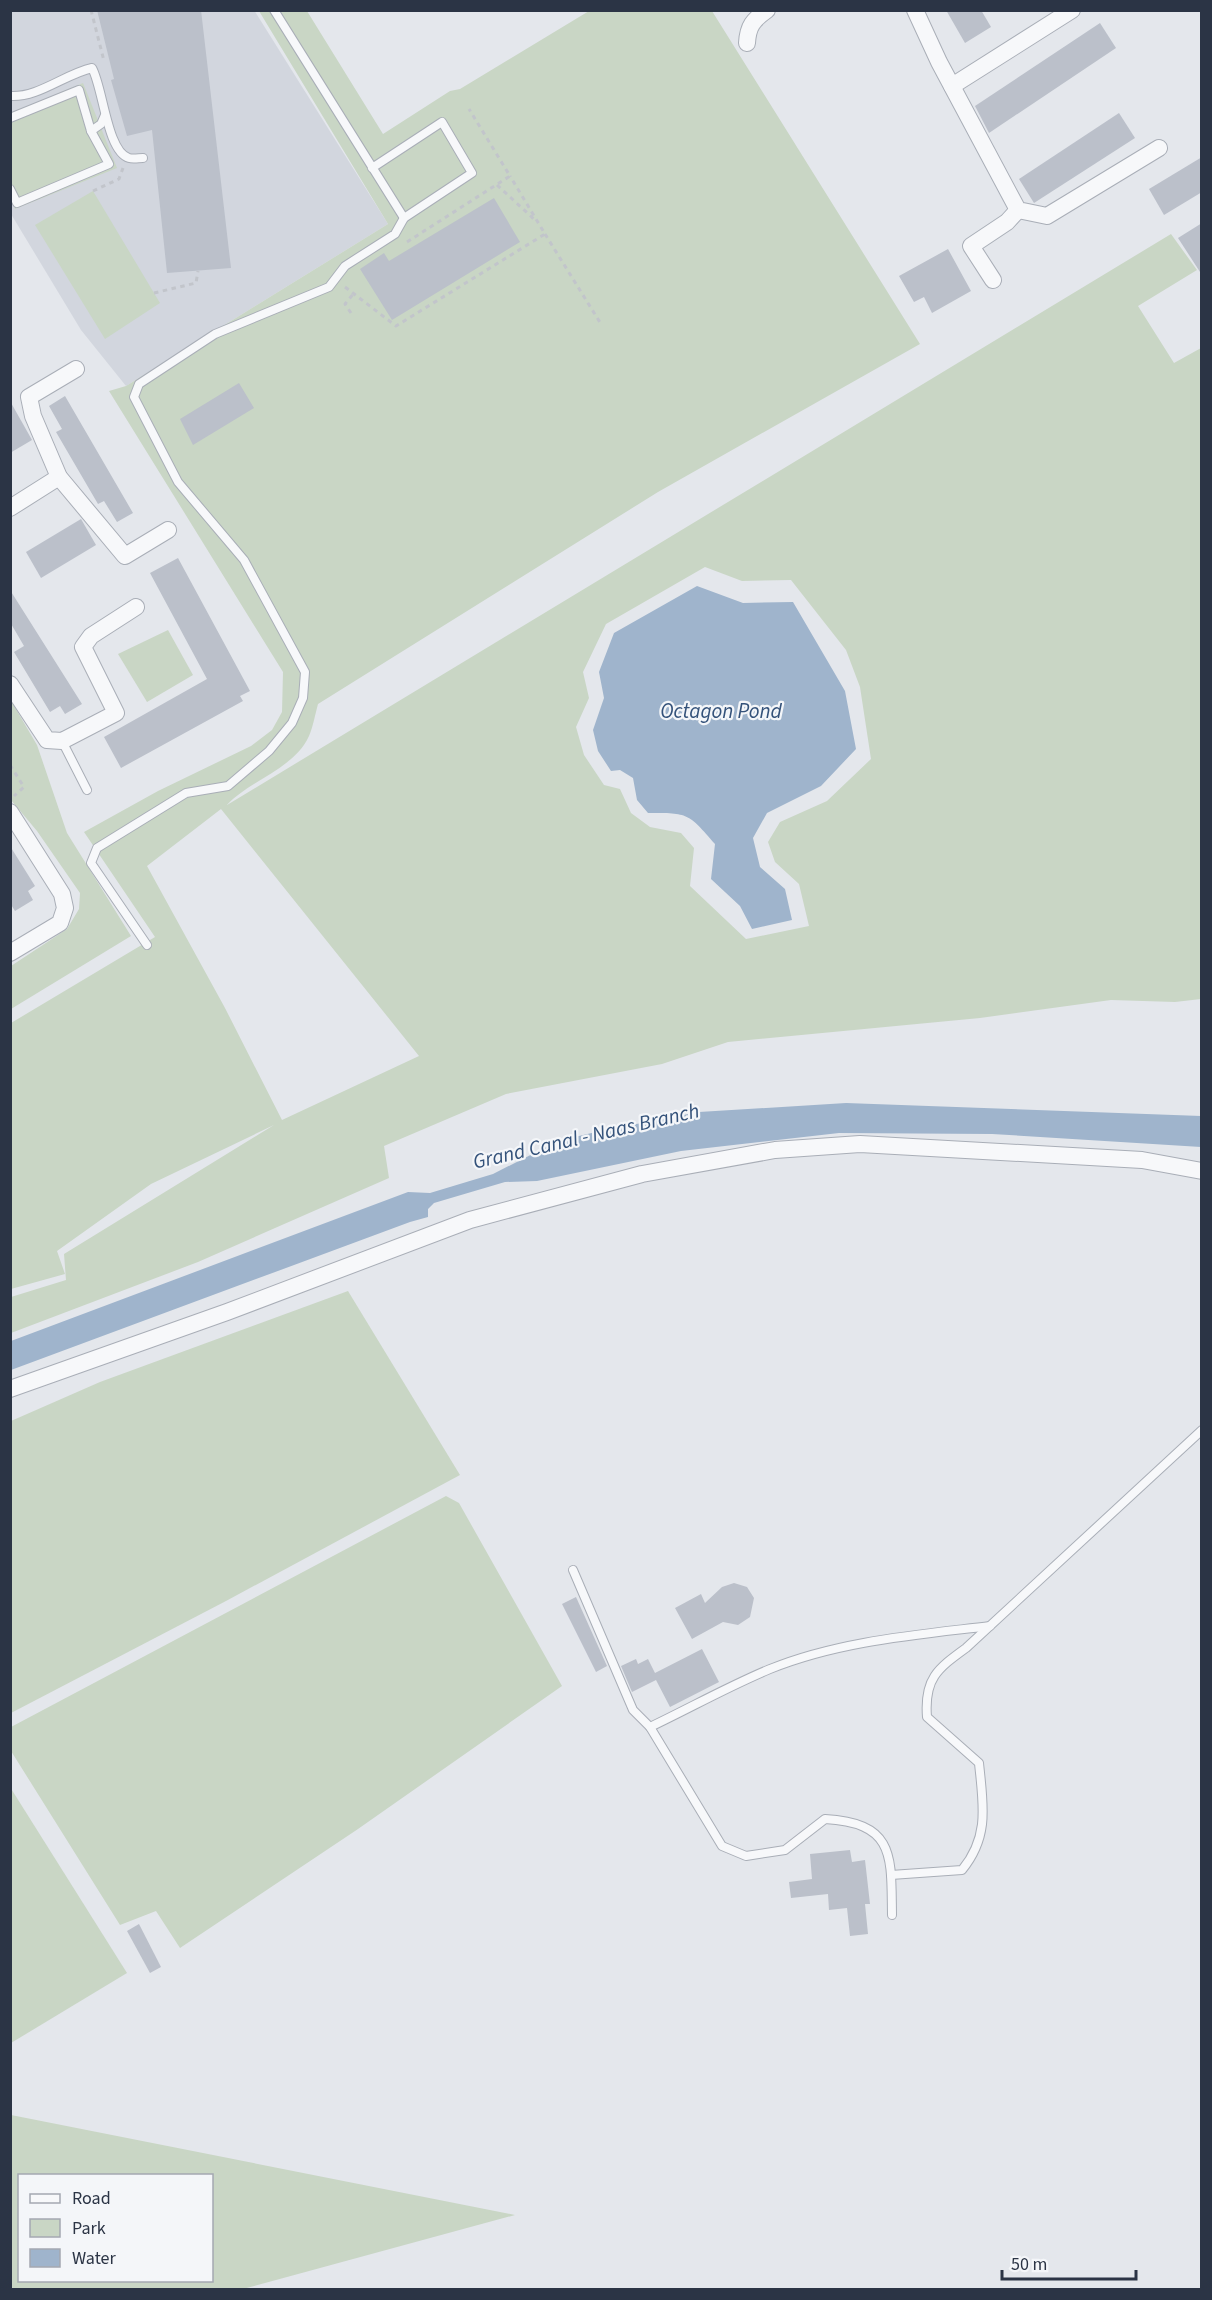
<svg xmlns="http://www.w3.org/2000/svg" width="1212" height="2300" viewBox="0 0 1212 2300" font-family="'Source Sans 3',sans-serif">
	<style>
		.built { fill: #d2d6de }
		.green { fill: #c9d6c5; fill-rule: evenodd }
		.water { fill: #9fb4cc }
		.building { fill: #bbc0ca }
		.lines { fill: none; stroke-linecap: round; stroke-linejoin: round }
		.lane-casing { stroke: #a9aeb7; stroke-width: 10 }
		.street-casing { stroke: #a9aeb7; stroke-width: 18 }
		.path { stroke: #c2c5cb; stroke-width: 3; stroke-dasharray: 4.5 4.5; stroke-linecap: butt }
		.lane { stroke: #f7f8fa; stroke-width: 8 }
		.street { stroke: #f7f8fa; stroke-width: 16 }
		.labels { text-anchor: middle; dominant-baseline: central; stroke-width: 4.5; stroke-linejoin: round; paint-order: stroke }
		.water-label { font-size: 21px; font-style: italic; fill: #34527a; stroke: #f4f6f9 }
	</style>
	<rect width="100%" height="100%" fill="#e4e7ec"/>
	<!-- built -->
	<path class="built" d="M 254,10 L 388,224 L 126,386 L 81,330 L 11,214 L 11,11 Z"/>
	<!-- green -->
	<g class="green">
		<path d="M 259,11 L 307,11 L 383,134 L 450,91 L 460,89 L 589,11 L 712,11 L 920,344 L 658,492 L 318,704 C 315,715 313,727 309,736 C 294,769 250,780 227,805 L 1171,234 L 1197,270 L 1138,306 L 1174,363 L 1201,348 L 1201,999 L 1175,1002 L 1111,1000 L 980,1018 L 728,1042 L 662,1064 L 506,1094 L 384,1146 L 389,1178 L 198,1262 L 11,1333 L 11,1297 L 66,1280 L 64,1254 L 274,1125 L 151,1184 L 57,1251 L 65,1274 L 11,1289 L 11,1023 L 155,937 L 84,832 L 158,791 L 251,746 L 272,730 L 282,712 L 283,672 L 109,391 L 126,386 L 388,224 ZM 705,567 L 742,581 L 791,580 L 846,650 L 860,687 L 871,759 L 827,801 L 780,822 L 768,842 L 775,862 L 799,884 L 809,926 L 746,939 L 690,886 L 694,848 L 681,833 L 650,827 L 631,813 L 620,789 L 604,785 L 584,755 L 576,727 L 589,698 L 583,672 L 606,624 ZM 221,809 L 419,1056 L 282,1120 L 225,1008 L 147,866 Z"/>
		<path d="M 83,83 L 117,168 L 15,209 L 11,197 L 11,113 Z"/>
		<path d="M 93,191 L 160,303 L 105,339 L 35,225 Z"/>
		<path d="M 168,630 L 193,675 L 147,702 L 118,654 Z"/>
		<path d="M 10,699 L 37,745 L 67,833 L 131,936 L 11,1009 L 11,966 L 67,929 L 79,909 L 80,893 L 37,831 L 11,800 Z"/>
		<path d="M 348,1291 L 460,1475 L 226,1601 L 11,1713 L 11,1421 L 100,1382 Z"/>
		<path d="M 446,1496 L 459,1503 L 562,1686 L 358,1829 L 180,1948 L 156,1911 L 120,1925 L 11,1751 L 11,1727 Z"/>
		<path d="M 10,1787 L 127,1973 L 11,2043 L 10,2043 Z"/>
		<path d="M 10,2115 L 11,2115 L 515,2215 L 243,2289 L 11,2289 ZM 20,2176 L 212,2176 L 212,2280 L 20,2280 Z"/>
	</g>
	<!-- water -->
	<g class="water">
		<path d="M 697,586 L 743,603 L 793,602 L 845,691 L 856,749 L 821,786 L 767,813 L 753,838 L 760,867 L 785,889 L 792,920 L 752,929 L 740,906 L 711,879 L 715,844 C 688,813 689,813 648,813 L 637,800 L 633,778 L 620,770 L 611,771 L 598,751 L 593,730 L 604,698 L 599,672 L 614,633 Z"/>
		<path d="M 846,1103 L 1201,1116 L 1201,1147 L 992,1134 L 839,1133 L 681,1151 L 537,1181 L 505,1182 L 434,1203 L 428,1209 L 428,1217 L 410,1222 L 11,1370 L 11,1341 L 408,1192 L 430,1193 L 493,1174 L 558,1141 L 600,1131 L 699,1112 Z"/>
	</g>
	<!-- building -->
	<g class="building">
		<path d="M 97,10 L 201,10 L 231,268 L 167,273 L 152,130 L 127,136 L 111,80 L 114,79 Z"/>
		<path d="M 946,10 L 981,10 L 991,27 L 965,43 Z"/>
		<path d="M 1100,23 L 1116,48 L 989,133 L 975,106 Z"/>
		<path d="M 1119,113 L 1135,138 L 1034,203 L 1019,179 Z"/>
		<path d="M 1202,157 L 1202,192 L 1164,215 L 1149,189 Z"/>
		<path d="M 494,198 L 520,242 L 392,320 L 360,269 L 384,253 L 389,261 Z"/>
		<path d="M 1202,223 L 1202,275 L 1178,238 Z"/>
		<path d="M 948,249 L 971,291 L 932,313 L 924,297 L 914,302 L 899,276 Z"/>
		<path d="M 239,383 L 254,408 L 193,445 L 180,419 Z"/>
		<path d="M 65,396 L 133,513 L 117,522 L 104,501 L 98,504 L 56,432 L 62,429 L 49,406 Z"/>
		<path d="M 10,401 L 32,440 L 10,453 Z"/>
		<path d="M 81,519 L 96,545 L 41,578 L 26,552 Z"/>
		<path d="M 178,558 L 250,691 L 240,696 L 243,701 L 121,768 L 104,737 L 207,679 L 150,573 Z"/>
		<path d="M 10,590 L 82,704 L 65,714 L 60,706 L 50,712 L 14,652 L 24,646 L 10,622 Z"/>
		<path d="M 10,846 L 35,886 L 28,891 L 33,900 L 15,911 L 10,903 Z"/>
		<path d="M 734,1583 L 747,1587 L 754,1598 L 750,1617 L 738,1625 L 723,1622 L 692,1639 L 675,1608 L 701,1594 L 705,1603 L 722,1587 Z"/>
		<path d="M 576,1597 L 607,1666 L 596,1672 L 562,1604 Z"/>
		<path d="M 702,1649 L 719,1682 L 670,1707 L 656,1680 L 632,1692 L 621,1666 L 636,1659 L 638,1664 L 648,1659 L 655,1673 Z"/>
		<path d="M 850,1850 L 852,1862 L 865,1860 L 870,1904 L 865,1904 L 868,1934 L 850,1936 L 847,1908 L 829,1910 L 828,1894 L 791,1898 L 789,1882 L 812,1879 L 810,1854 Z"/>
		<path d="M 139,1924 L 161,1967 L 150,1973 L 127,1931 Z"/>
	</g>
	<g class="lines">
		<defs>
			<g id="lane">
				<path d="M 274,10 L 404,218 L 472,173 L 442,122 L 372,168"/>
				<path d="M 10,96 C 38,98 65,74 92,68 C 103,87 107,152 129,158 C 133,159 139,158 143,158"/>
				<path d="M 10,118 L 79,90 L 91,131 L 109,164 L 17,203 L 10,189"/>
				<path d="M 91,131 L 101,124 L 105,115"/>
				<path d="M 62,741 L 87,790"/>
				<path d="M 147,945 L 91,863 L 97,848 L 186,793 L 228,786 L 269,751 L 292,723 L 303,698 L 305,672 L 244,560 L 178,482 L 134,397 L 139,384 L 215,334 L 329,287 L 345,266 L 395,234 L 404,218"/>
				<path d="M 573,1570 L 633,1710 L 650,1727 L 722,1846 L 746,1856 L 785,1850 L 825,1819 C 896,1823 891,1857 892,1915"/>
				<path d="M 650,1727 C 690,1708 729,1686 770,1669 C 839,1641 916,1635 990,1626"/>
				<path d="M 891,1875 L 962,1870 C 990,1836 983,1804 979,1763 L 927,1717 C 924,1679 937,1669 966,1648 L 1202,1430"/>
			</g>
			<g id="street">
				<path d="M 915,10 L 939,62 L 1018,210 L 1047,216 L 1159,148"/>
				<path d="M 747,43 C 748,26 753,20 767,10"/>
				<path d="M 952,86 L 1072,10"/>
				<path d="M 993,280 L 971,246 L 1007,222 L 1018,210"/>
				<path d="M 76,369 L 29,397 L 33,416 L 59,477 L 125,556 L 168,530"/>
				<path d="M 10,508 L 59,477"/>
				<path d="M 10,684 L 47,740 L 62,741 L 116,713 L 83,647 L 91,636 L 136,607"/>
				<path d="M 10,812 L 62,894 L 65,908 L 60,923 L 10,953"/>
				<path d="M 10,1389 L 227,1312 L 470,1220 L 642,1174 L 775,1150 L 860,1144 L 1142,1160 L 1202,1171"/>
			</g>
		</defs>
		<!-- lane casing -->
		<use href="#lane" class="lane-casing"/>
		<!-- street casing -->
		<use href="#street" class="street-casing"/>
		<!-- path -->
		<g class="path">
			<path d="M 91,10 L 104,61"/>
			<path d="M 497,185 L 535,220"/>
			<path d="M 93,191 L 119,179 L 123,168"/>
			<path d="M 545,234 L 601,324"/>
			<path d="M 407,242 L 510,176 L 469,109"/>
			<path d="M 345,287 L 396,326 L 545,234 L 510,176"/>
			<path d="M 154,293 L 196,283 L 198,271"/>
			<path d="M 351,313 L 345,304 L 354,293"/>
			<path d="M 10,765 L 24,787 L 14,796"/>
		</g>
		<!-- lane -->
		<use href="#lane" class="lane"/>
		<!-- street -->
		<use href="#street" class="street"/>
	</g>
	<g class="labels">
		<!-- water labels -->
		<g class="water-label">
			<text x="721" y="711">Octagon Pond</text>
			<text transform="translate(586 1136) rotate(-13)">Grand Canal - Naas Branch</text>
		</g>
	</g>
	<!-- border -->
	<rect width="1212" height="2300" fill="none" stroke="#2b3445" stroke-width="24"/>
	<!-- legend -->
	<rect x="18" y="2174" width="195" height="108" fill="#f4f6f9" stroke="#a4a8b1" stroke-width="1.5"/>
	<rect x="30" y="2194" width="30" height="9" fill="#f7f8fa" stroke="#a4a8b1" stroke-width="1.5"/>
	<text x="72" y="2204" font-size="18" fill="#2b3445">Road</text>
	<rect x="30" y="2219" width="30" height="18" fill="#c9d6c5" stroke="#a4a8b1" stroke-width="1.5"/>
	<text x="72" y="2234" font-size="18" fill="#2b3445">Park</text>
	<rect x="30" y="2249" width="30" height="18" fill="#9fb4cc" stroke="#a4a8b1" stroke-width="1.5"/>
	<text x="72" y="2264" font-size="18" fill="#2b3445">Water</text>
	<!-- scale -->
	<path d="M1002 2270v9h134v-9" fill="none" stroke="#2b3445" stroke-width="3"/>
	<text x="1011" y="2270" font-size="18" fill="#2b3445" stroke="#f4f6f9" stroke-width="4.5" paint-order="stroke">50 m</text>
</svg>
